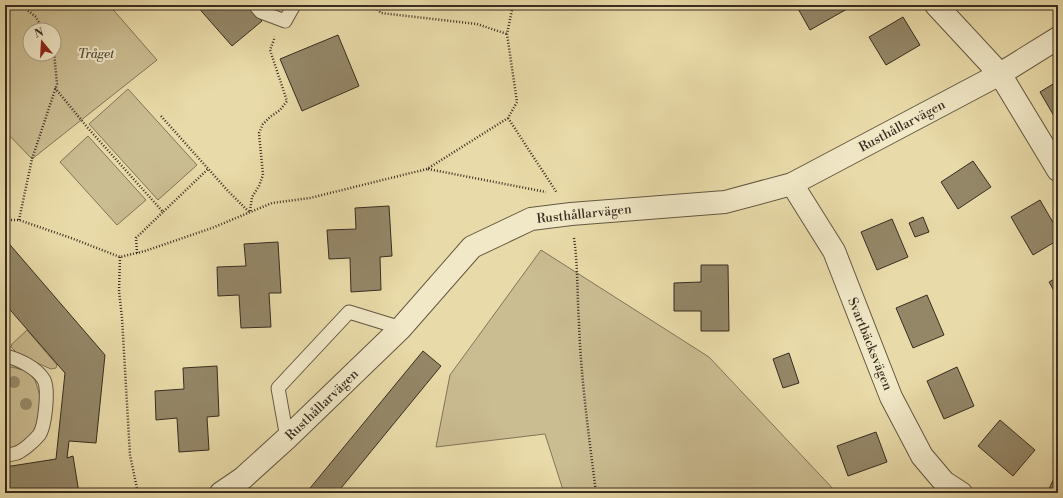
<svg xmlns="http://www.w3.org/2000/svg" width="1063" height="498" viewBox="0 0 1063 498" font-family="'Libre Bodoni',serif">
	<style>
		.green { fill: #cbbd92; stroke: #82755a; fill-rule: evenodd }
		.building { fill: #948768; stroke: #382d21 }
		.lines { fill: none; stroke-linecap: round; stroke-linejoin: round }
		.service-casing { stroke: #645843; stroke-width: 15 }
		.minor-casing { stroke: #645843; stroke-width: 24 }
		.path { stroke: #382d21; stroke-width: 2.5; stroke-dasharray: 1 2; stroke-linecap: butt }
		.service { stroke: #f1e8c7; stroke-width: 13 }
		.minor { stroke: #f1e8c7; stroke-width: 22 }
		.tree { fill: #988b6b }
		.labels { text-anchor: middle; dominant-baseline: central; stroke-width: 4; stroke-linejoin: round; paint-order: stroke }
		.park-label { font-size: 13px; font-style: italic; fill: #554a38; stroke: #f1e8c7 }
		.street-label { font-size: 13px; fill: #382d21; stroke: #f1e8c7 }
	</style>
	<rect width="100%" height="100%" fill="#e9dba9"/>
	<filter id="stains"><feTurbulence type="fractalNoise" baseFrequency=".005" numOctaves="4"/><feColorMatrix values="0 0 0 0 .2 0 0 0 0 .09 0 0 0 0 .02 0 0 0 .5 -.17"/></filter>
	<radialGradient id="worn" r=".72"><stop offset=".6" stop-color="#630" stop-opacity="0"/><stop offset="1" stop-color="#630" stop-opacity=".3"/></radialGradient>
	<!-- green -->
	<g class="green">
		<path d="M 5,5 L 109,5 L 157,60 L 32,159 L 5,131 ZM 30,30 L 54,30 L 54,54 L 30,54 Z"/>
		<path d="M 128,89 L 197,165 L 158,200 L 89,124 Z"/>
		<path d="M 88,136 L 146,200 L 117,225 L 60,162 Z"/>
		<path d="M 541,250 L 709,357 L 837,493 L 564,493 L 545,434 L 436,447 L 450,375 Z"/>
		<path d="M 27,330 L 57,365 L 56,368 L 51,369 L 19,355 L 11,347 L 12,344 Z"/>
		<path d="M 12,367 L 26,371 L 35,380 L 40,396 L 40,414 L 32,436 L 20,444 L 5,450 L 5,370 L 8,368 Z"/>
	</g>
	<!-- building -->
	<g class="building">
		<path d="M 196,5 L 248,5 L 262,21 L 232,46 Z"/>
		<path d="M 796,5 L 845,5 L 847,9 L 810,30 Z"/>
		<path d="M 903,17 L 920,45 L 886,65 L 869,37 Z"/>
		<path d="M 338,35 L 359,86 L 302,111 L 280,59 Z"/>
		<path d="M 1058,81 L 1058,114 L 1054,116 L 1040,92 Z"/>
		<path d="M 973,161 L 991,187 L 958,209 L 941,182 Z"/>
		<path d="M 1040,200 L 1058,231 L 1058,240 L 1033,255 L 1011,217 Z"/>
		<path d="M 389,206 L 392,256 L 380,257 L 381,290 L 351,292 L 350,258 L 329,259 L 327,230 L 356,229 L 355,208 Z"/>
		<path d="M 923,217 L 929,232 L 915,237 L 909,223 Z"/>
		<path d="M 892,219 L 908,257 L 877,270 L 861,232 Z"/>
		<path d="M 5,239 L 105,355 L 96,443 L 69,441 L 67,458 L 73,456 L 79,493 L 5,493 L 5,467 L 56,459 L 65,373 L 5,304 Z"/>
		<path d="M 278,242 L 281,293 L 269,293 L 271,327 L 241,328 L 239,295 L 218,296 L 217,267 L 246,266 L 244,244 Z"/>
		<path d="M 701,265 L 728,265 L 729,331 L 701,331 L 701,311 L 674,311 L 674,283 L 701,282 Z"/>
		<path d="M 1058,277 L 1058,298 L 1049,282 Z"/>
		<path d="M 927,295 L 944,335 L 913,348 L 896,308 Z"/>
		<path d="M 423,351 L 441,366 L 337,493 L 306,493 Z"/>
		<path d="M 789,353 L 799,383 L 783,388 L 773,359 Z"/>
		<path d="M 217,366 L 219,416 L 207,417 L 209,450 L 179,452 L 177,418 L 156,420 L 155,391 L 184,389 L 183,368 Z"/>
		<path d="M 957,367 L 974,406 L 944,419 L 927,381 Z"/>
		<path d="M 1000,420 L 1035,450 L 1013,476 L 978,446 Z"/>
		<path d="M 876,432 L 887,462 L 848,476 L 837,446 Z"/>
		<path d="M 1058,470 L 1058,493 L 1047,493 Z"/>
	</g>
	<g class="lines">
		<defs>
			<g id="service">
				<path d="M 255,5 L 261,12 L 285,21 L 294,5"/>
				<path d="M 5,356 C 19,359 37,368 44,380 C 49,390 45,427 39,435 C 34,441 24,450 17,453 C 14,454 9,455 5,455"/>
				<path d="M 287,438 L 278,388 L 349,312 L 401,328"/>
			</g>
			<g id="minor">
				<path d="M 936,5 L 1000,74 L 1058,170"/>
				<path d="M 792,184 L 834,251 L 891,397 L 922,456 L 944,482 L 961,493"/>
				<path d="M 221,493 L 243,478 L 287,438 L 401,328 L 472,247 L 531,219 L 571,214 L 725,202 L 792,184 L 1000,74 L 1058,38"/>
			</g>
		</defs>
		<!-- service casing -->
		<use href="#service" class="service-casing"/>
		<!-- minor casing -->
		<use href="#minor" class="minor-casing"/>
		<!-- path -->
		<g class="path">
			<path d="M 21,5 L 36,17 L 43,30"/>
			<path d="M 373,5 L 381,13 L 477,24 L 507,34"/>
			<path d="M 55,88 L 87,127 L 163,212 L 208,169"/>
			<path d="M 161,116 L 228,191 L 249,212"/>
			<path d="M 508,118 L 557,193"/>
			<path d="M 428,169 L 546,192"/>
			<path d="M 250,211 L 252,197 L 259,186 L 263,175 L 259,133 L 263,124 L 270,117 L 280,110 L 287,101 L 270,50 L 275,37"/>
			<path d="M 5,220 L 19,220 L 71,238 L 120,257 L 145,251 L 212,228 L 272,203 L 310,198 L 427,169 L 508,118 L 517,102 L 507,34 L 513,5"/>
			<path d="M 19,220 L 32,159 L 57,84 L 54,52"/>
			<path d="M 574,238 C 578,266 577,294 579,323 C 581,380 589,436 596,493"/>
			<path d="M 137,253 L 136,238 L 163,212"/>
			<path d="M 120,257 L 119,291 L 122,318 L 130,455 L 138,493"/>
		</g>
		<!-- service -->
		<use href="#service" class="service"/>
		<!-- minor -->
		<use href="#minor" class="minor"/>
	</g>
	<!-- trees -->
	<g class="tree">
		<circle cx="14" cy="382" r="6"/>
		<circle cx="26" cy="404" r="6"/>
	</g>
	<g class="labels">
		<!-- park labels -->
		<g class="park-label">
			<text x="96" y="54">Tråget</text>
		</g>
		<!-- street labels -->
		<g class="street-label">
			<text transform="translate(902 126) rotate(-28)">Rusthållarvägen</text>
			<text transform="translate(584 214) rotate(-6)">Rusthållarvägen</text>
			<text transform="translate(870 344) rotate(68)">Svartbäcksvägen</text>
			<text transform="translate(322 405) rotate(-44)">Rusthållarvägen</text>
		</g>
	</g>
	<!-- margin -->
	<rect width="1063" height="498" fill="none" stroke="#e9dba9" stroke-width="20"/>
	<rect x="6" y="6" width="1051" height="486" fill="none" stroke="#382d21" stroke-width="2"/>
	<rect x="10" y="10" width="1043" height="478" fill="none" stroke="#382d21"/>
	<!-- north arrow -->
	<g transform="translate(42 42) rotate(342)"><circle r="19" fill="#f1e8c7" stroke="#a79d85"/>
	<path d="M0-3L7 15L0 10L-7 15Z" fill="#8f2418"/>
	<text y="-6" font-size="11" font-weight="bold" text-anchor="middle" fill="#382d21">N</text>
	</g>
	<rect width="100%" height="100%" filter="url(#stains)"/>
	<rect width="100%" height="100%" fill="url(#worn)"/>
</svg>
